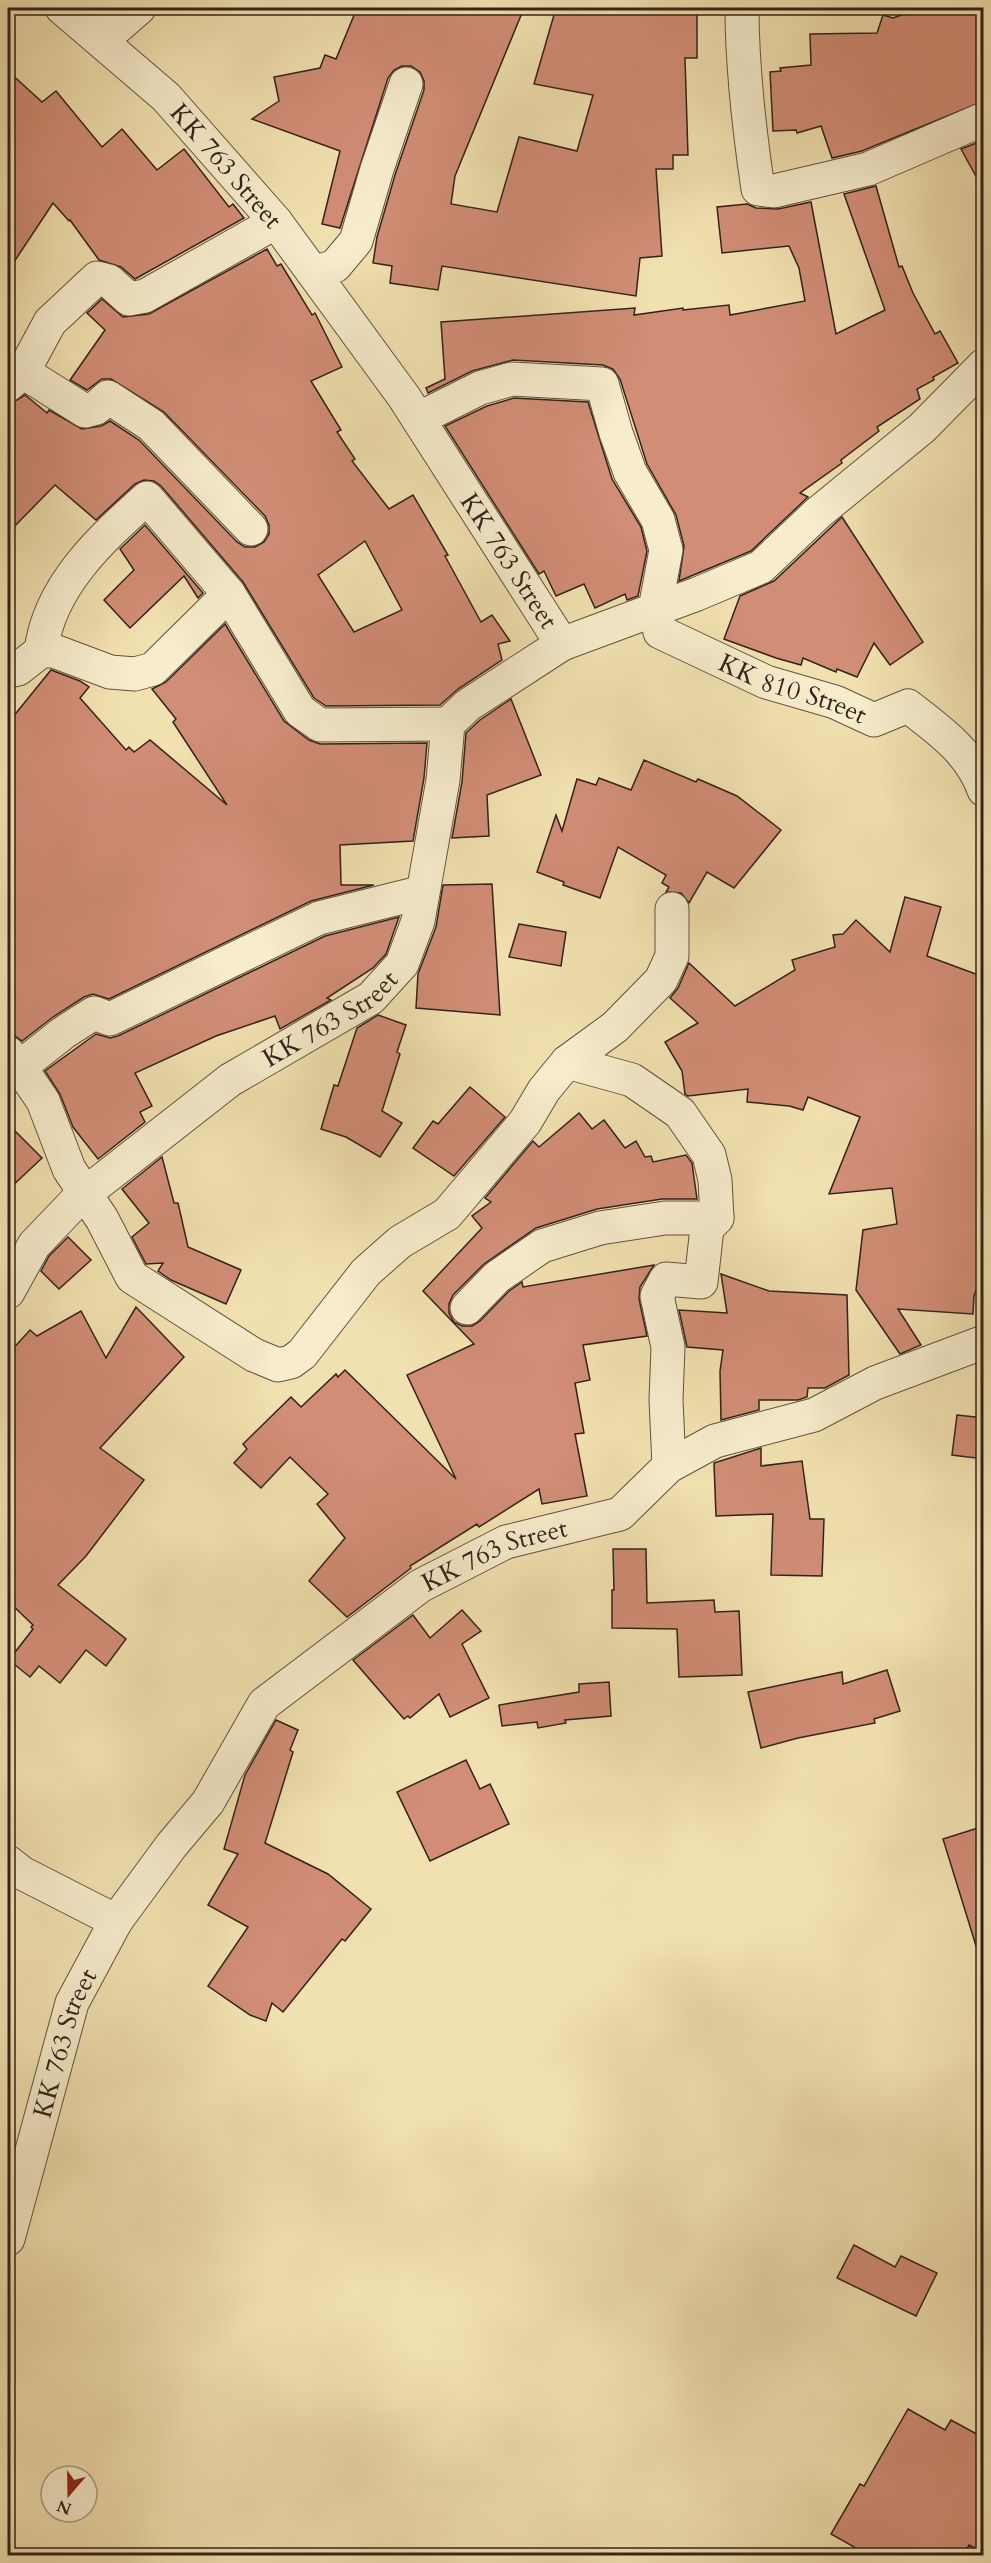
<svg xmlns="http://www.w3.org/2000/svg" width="991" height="2563" viewBox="0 0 991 2563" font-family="Cardo,serif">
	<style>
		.building { fill: #d18d76; stroke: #31221c; stroke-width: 1.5; fill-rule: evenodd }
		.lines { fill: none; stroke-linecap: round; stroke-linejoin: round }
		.minor-casing { stroke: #615241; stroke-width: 35 }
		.minor { stroke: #f7eccc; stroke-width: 33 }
		.labels { text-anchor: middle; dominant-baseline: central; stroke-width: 4.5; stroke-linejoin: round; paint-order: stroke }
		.street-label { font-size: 26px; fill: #31221c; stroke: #f7eccc }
	</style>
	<rect width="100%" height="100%" fill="#f2e1b0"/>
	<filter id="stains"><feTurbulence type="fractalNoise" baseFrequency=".00333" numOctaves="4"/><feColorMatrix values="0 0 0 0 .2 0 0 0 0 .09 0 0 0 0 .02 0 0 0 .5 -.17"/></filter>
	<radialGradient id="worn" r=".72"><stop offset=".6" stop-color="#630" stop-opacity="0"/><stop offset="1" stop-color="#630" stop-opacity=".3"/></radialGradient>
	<!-- building -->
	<g class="building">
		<path d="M 357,8 L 524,8 L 455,176 L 451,204 L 497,212 L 519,137 L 577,151 L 593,95 L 534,84 L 556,8 L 591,8 L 591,12 L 697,13 L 697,58 L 685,58 L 688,155 L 673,155 L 673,169 L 656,169 L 662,256 L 640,258 L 636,296 L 442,266 L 438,290 L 390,283 L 392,266 L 373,263 L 377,237 L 395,175 L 424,90 L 424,81 L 420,72 L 411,66 L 402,66 L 394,70 L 388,78 L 340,228 L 322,224 L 340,151 L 252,119 L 279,101 L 274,77 L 320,68 L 325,55 L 336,59 Z"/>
		<path d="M 921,8 L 984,8 L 984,101 L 862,151 L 832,158 L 821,126 L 797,133 L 796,130 L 773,131 L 770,72 L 781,71 L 780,68 L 811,65 L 810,34 L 877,33 L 883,15 L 893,18 Z"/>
		<path d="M 8,71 L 42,102 L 56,91 L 102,147 L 122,129 L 157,170 L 184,149 L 229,207 L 233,204 L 244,218 L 135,279 L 121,267 L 99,260 L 70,220 L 69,221 L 53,203 L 8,271 Z"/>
		<path d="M 984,140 L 984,191 L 961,149 Z"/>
		<path d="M 876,186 L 899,267 L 902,266 L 913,293 L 935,334 L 940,331 L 958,363 L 933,377 L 934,380 L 917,389 L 920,399 L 877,427 L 879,431 L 841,460 L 842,463 L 800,493 L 808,497 L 751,551 L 679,581 L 684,546 L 676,515 L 647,464 L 620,379 L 613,369 L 603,365 L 513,360 L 472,371 L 428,393 L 426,388 L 445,379 L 441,322 L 635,308 L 634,315 L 683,308 L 683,310 L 729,305 L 730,315 L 805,301 L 799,268 L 789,246 L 722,253 L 717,207 L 747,204 L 756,208 L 778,209 L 811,202 L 836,334 L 885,310 L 844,194 Z"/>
		<path d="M 267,249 L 277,266 L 281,264 L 312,315 L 315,313 L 342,367 L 311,381 L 341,430 L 337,432 L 355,459 L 352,461 L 389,509 L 413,495 L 448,555 L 445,556 L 481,622 L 492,615 L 510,641 L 498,644 L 502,660 L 458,689 L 440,705 L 326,706 L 314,698 L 243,582 L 161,486 L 154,481 L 144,480 L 135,484 L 96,520 L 55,485 L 8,533 L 8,403 L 12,403 L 25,395 L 47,413 L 49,410 L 82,429 L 101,426 L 110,421 L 139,440 L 237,542 L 245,547 L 255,547 L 264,542 L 269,534 L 269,525 L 265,516 L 164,412 L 111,379 L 102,379 L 87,390 L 70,380 L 105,330 L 87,313 L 102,299 L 123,317 L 149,314 ZM 365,541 L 402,610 L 354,632 L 318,575 Z"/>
		<path d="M 514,398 L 588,402 L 612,479 L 641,527 L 647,551 L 638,596 L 627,600 L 625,594 L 595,608 L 584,584 L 556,596 L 544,571 L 539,574 L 445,426 L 487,406 Z"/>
		<path d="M 842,517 L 923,642 L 890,665 L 874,643 L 857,677 L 837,669 L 836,672 L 803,658 L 801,665 L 776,658 L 724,639 L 740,596 L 774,581 Z"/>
		<path d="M 145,525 L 203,593 L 198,598 L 184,576 L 130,628 L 104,600 L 134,570 L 120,549 Z"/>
		<path d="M 225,624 L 284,721 L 309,740 L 320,744 L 427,743 L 424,778 L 413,841 L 340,845 L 341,885 L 374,885 L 311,901 L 109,999 L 93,994 L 84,997 L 53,1017 L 22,1041 L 15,1036 L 8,1035 L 8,723 L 51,670 L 80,681 L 89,687 L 80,698 L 126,750 L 129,747 L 134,752 L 150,740 L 227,805 L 173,722 L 176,719 L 152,689 L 166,682 Z"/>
		<path d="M 511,699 L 541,775 L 487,795 L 489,836 L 452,838 L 462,782 L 466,733 L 480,720 Z"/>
		<path d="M 644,760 L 696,782 L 698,779 L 737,796 L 781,830 L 734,888 L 707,872 L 689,903 L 681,893 L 666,892 L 669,887 L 662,883 L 666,875 L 618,847 L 600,898 L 563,885 L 564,882 L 537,872 L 556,815 L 562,831 L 577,779 L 596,785 L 599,778 L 631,790 Z"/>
		<path d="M 492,884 L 500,1015 L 416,1008 L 418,974 L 436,927 L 443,885 Z"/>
		<path d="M 905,897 L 941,907 L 927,956 L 984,977 L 984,1269 L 974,1296 L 973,1314 L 898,1309 L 921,1345 L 900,1354 L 856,1290 L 863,1230 L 897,1224 L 892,1188 L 829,1194 L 860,1117 L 808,1097 L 803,1110 L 789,1106 L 747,1102 L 748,1089 L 688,1096 L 685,1094 L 682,1071 L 665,1042 L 698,1023 L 670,998 L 678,988 L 689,963 L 735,1006 L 795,970 L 792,960 L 835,947 L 833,935 L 843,934 L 856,920 L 890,952 Z"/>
		<path d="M 399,917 L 386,954 L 373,968 L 327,998 L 331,1000 L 280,1029 L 275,1016 L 216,1036 L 135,1073 L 152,1106 L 140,1112 L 145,1122 L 98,1159 L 73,1127 L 60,1094 L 45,1071 L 96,1034 L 110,1038 L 118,1036 L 325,936 Z"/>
		<path d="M 519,924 L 566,932 L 561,966 L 509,957 Z"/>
		<path d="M 378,1015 L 406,1025 L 397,1052 L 400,1054 L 382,1111 L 402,1123 L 380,1157 L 346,1137 L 321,1129 L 334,1085 L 338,1086 L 357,1028 Z"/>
		<path d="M 470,1087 L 505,1117 L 454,1176 L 413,1148 L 433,1121 L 438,1124 Z"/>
		<path d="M 579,1113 L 592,1129 L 604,1120 L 625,1148 L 636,1141 L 645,1157 L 651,1156 L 653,1162 L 686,1155 L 692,1163 L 697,1199 L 662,1199 L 597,1209 L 536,1228 L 484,1264 L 453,1295 L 449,1304 L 449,1313 L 454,1322 L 462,1326 L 472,1326 L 480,1321 L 509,1291 L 522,1282 L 523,1287 L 654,1265 L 640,1287 L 639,1299 L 647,1336 L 583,1345 L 590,1380 L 575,1383 L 584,1433 L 575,1434 L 587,1496 L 542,1504 L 539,1489 L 479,1527 L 477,1524 L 410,1566 L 411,1568 L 347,1617 L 309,1581 L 345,1538 L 317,1504 L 328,1494 L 290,1457 L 261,1488 L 234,1463 L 247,1449 L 243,1444 L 291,1397 L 301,1407 L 336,1374 L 338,1377 L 345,1370 L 456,1479 L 407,1375 L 474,1344 L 423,1291 L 482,1228 L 472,1216 L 491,1202 L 485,1198 L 533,1141 L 539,1147 Z"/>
		<path d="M 8,1124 L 42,1158 L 8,1190 Z"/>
		<path d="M 162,1157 L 174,1203 L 178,1203 L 188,1247 L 241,1270 L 226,1304 L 171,1280 L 158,1271 L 163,1263 L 146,1264 L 132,1237 L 149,1223 L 122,1189 Z"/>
		<path d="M 68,1237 L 91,1260 L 59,1289 L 41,1271 L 49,1256 Z"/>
		<path d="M 721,1274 L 769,1291 L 847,1295 L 849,1375 L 825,1388 L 808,1388 L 807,1397 L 798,1400 L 759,1400 L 759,1410 L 721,1420 L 720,1371 L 723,1350 L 687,1347 L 679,1310 L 727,1313 Z"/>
		<path d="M 136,1307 L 184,1357 L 100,1448 L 144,1480 L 86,1556 L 58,1585 L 126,1639 L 106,1666 L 86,1650 L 60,1683 L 39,1666 L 30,1677 L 9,1660 L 33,1629 L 31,1627 L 33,1625 L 8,1601 L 8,1354 L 30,1330 L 37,1336 L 81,1311 L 106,1358 Z"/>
		<path d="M 957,1415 L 984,1418 L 984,1459 L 952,1455 Z"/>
		<path d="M 761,1448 L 761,1466 L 802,1461 L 810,1519 L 824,1519 L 822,1576 L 771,1575 L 773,1514 L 716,1516 L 714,1463 Z"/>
		<path d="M 613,1549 L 646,1549 L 647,1603 L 714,1600 L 715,1612 L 739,1611 L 742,1675 L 679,1677 L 677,1629 L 612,1628 L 612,1590 L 614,1590 Z"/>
		<path d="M 462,1610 L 481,1631 L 462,1644 L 489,1698 L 450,1717 L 439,1694 L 410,1718 L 408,1716 L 404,1719 L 353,1660 L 413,1615 L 430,1638 Z"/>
		<path d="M 887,1670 L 900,1711 L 874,1719 L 875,1723 L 798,1738 L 761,1748 L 748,1692 L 842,1672 L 843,1684 Z"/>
		<path d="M 609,1682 L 611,1716 L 565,1720 L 566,1723 L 538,1728 L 537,1722 L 502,1726 L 499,1705 L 579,1692 L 579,1684 Z"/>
		<path d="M 276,1720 L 298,1730 L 290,1750 L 293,1752 L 265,1843 L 328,1874 L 371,1909 L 345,1941 L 342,1939 L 283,2012 L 272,2003 L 266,2021 L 250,2015 L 208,1986 L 248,1927 L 208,1905 L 238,1854 L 224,1849 L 245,1775 Z"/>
		<path d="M 466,1760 L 480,1789 L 490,1784 L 509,1824 L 430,1861 L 397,1792 Z"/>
		<path d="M 984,1826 L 984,1948 L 977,1949 L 943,1839 Z"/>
		<path d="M 854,2245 L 895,2267 L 901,2256 L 937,2273 L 916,2316 L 837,2278 Z"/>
		<path d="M 908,2409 L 945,2430 L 951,2420 L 984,2438 L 984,2552 L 969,2545 L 963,2556 L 870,2556 L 831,2534 L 860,2484 L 864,2486 Z"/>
	</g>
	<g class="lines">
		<defs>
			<g id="minor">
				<path d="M 742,8 C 742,69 749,128 758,189 L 774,191 L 868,169 L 984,119"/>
				<path d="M 92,32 L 116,28 L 139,8"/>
				<path d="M 314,273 L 335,266 L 356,241 L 377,169 L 406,84"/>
				<path d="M 23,372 L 85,411 L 96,408 L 108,397 L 151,425 L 251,529"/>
				<path d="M 8,385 L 23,372 L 50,322 L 97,278 L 109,281 L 129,299 L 145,296 L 276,222"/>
				<path id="s1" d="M 418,419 L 480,388 L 512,379 L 602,384 L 616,433 L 630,472 L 658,520 L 666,550 L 655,609 L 660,632 L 766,682 L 835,702 L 874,720 L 908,706 C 939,730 970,751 984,790"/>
				<path d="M 562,644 L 697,594 L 761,567 L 818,513 L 922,428 L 984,365"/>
				<path d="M 41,651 C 49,586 101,539 147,498 L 229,594 L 300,711 L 320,725 L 448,724"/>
				<path d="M 8,671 L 18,669 L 41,651 L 54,651 L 110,672 L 135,674 L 153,669 L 229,594"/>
				<path d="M 8,1053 L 20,1067 L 43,1101 L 69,1169 L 102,1219 L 132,1277 L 254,1355 L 278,1365 L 291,1362 L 302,1354 L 366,1272 L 400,1242 L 447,1214 L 525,1122 L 544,1090 L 567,1062 L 615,1027 L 661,980 L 672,956 L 672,909"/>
				<path d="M 20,1067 L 63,1033 L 94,1013 L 110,1019 L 319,918 L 423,892"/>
				<path id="s2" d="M 8,1292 L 34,1245 L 78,1199 L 230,1080 L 371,998 L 402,964 L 418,921 L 443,780 L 448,724 L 468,705 L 562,644 L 404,397 L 276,222 L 166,97 L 62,8"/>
				<path d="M 467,1308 L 497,1277 L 542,1246 L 600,1228 L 665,1218 L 717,1218 L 715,1180 L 709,1155 L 680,1113 L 632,1080 L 567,1062"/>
				<path d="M 669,1466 L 666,1400 L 668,1347 L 657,1296 L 666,1279 L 701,1282 L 707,1228 L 717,1218"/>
				<path d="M 8,1862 L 22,1873 L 116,1921"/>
				<path id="s3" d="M 8,2239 L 72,2003 L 116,1921 L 171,1846 L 208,1802 L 264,1704 L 420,1586 L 506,1542 L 620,1514 L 669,1466 L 715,1441 L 814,1415 L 875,1383 L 984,1342"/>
			</g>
		</defs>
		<!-- minor casing -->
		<use href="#minor" class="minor-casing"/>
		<!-- minor -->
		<use href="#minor" class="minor"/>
	</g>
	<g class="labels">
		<!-- street labels -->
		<g class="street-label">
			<text transform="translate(226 166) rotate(49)">KK 763 Street</text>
			<text transform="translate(509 561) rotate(57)">KK 763 Street</text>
			<text stroke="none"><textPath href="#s1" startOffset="600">KK 810 Street</textPath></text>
			<text stroke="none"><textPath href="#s2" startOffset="428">KK 763 Street</textPath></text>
			<text stroke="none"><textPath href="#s3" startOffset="878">KK 763 Street</textPath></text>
			<text stroke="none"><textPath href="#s3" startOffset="204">KK 763 Street</textPath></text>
		</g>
	</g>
	<!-- margin -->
	<rect width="991" height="2563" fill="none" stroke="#f2e1b0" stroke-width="30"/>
	<rect x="9" y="9" width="973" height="2545" fill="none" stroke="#31221c" stroke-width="3"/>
	<rect x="15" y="15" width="961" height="2533" fill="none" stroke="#31221c" stroke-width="1.5"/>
	<!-- north arrow -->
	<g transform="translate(69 2494) rotate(200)"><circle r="28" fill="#f7eccc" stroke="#a89b86" stroke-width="1.5"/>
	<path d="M0-4.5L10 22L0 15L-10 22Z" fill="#8f2418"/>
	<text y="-9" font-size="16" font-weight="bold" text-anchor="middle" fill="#31221c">N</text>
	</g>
	<rect width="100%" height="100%" filter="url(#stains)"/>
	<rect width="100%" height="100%" fill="url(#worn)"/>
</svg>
